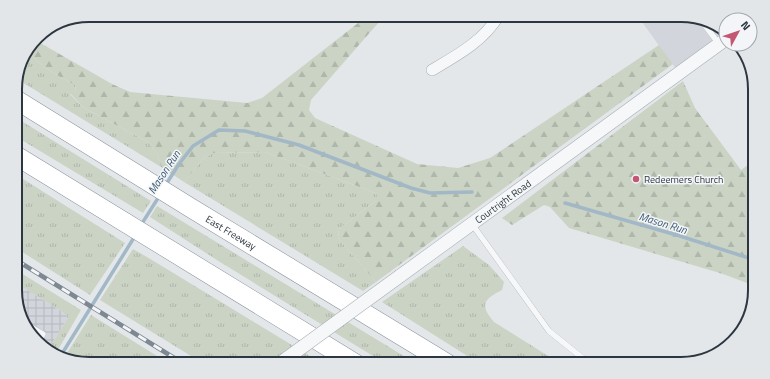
<svg xmlns="http://www.w3.org/2000/svg" width="770" height="379" viewBox="0 0 770 379" font-family="'Titillium Web',sans-serif">
	<style>
		.built { fill: #d2d6dc }
		.industrial { fill: url(#industrial-grid) }
		.grass { fill: url(#grass-tufts) }
		.forest { fill: url(#forest-firs) }
		.lines { fill: none; stroke-linecap: round; stroke-linejoin: round }
		.stream { stroke: #a2b8c6; stroke-width: 3.5 }
		.service-casing { stroke: #a9afb4; stroke-width: 6 }
		.minor-casing { stroke: #a9afb4; stroke-width: 12 }
		.tertiary-casing { stroke: #a9afb4; stroke-width: 14 }
		.motorway-casing { stroke: #8c969f; stroke-width: 20 }
		.service { stroke: #f6f7f9; stroke-width: 5.5 }
		.minor { stroke: #f6f7f9; stroke-width: 11 }
		.tertiary { stroke: #f6f7f9; stroke-width: 13 }
		.motorway { stroke: #fff; stroke-width: 19 }
		.rail-casing { stroke: #7e8892; stroke-width: 4.5 }
		.rail { stroke: #f3f5f8; stroke-width: 3; stroke-dasharray: 9; stroke-linecap: butt }
		.tertiary-bridge-casing { stroke: #a9afb4; stroke-width: 14; stroke-linecap: butt }
		.tertiary-bridge { stroke: #f6f7f9; stroke-width: 13 }
		.poi-dot { fill: #c25673; stroke: #f3f5f8; stroke-width: 1.5 }
		.labels { text-anchor: middle; dominant-baseline: central; stroke-width: 3; stroke-linejoin: round; paint-order: stroke }
		.poi-label { font-size: 10px; fill: #2d3741; stroke: #f3f5f8; text-anchor: start }
		.street-label { font-size: 10px; fill: #2d3741; stroke: #f3f5f8 }
		.water-label { font-size: 11px; font-style: italic; fill: #3b5a71; stroke: #f3f5f8 }
		.rim { fill: none; stroke: #2d3741; stroke-width: 2 }
	</style>
	<defs>
		<pattern id="industrial-grid" width="8" height="8" patternUnits="userSpaceOnUse"><rect width="8" height="8" fill="#d2d6dc"/><path d="M0 4h8M4 0v8" fill="none" stroke="#b5b8be"/></pattern>
		<pattern id="grass-tufts" width="24" height="20" patternUnits="userSpaceOnUse"><rect width="24" height="20" fill="#cbd3c5"/><path d="M3 7l-1-3M5 7V3M7 7l1-3M15 17l-1-3M17 17v-4M19 17l1-3" fill="none" stroke="#afb6aa"/></pattern>
		<pattern id="forest-firs" width="22" height="20" patternUnits="userSpaceOnUse"><rect width="22" height="20" fill="#cbd3c5"/><path d="M5 1l3.5 6h-7zM16 11l3.5 6h-7z" fill="#afb6aa"/></pattern>
	</defs>
	<rect width="100%" height="100%" fill="#e3e7ea"/>
	<!-- built -->
	<path class="built" d="M 637,15 L 681,15 L 714,23 L 726,33 L 679,73 Z"/>
	<!-- industrial -->
	<path class="industrial" d="M 16,283 L 69,316 L 48,350 L 30,335 L 16,300 Z"/>
	<!-- grass -->
	<g class="grass">
		<path d="M 27,51 C 40,66 58,76 75,85 L 76,90 L 70,94 L 84,108 L 148,142 L 157,153 L 161,167 L 17,79 L 23,56 Z"/>
		<path d="M 15,117 L 151,201 L 143,213 L 15,136 Z"/>
		<path d="M 265,152 L 365,189 L 377,194 L 377,200 L 339,229 L 338,238 L 376,282 L 363,291 L 184,182 L 203,159 L 213,153 Z"/>
		<path d="M 15,174 L 125,243 L 90,295 L 16,248 Z"/>
		<path d="M 157,206 L 417,364 L 386,364 L 220,262 L 150,217 Z"/>
		<path d="M 463,246 L 489,265 L 504,282 L 502,290 C 484,299 479,305 494,322 L 561,364 L 480,364 L 382,302 Z"/>
		<path d="M 133,249 L 147,257 L 323,364 L 204,364 L 100,300 Z"/>
		<path d="M 16,270 L 81,310 L 55,355 L 48,350 L 69,316 L 16,283 Z"/>
		<path d="M 91,315 L 170,364 L 89,364 L 64,358 Z"/>
	</g>
	<!-- forest -->
	<g class="forest">
		<path d="M 378,15 L 379,22 L 311,100 L 309,110 L 315,118 L 417,164 L 458,168 L 490,158 L 659,45 L 673,64 L 376,282 L 338,238 L 339,229 L 377,200 L 377,194 L 365,189 L 265,152 L 213,153 L 203,159 L 184,182 L 161,167 L 157,153 L 148,142 L 84,108 L 70,93 L 76,90 L 75,85 C 58,76 40,66 27,51 L 35,40 L 112,84 L 130,92 L 247,103 L 262,98 L 367,16 Z"/>
		<path d="M 683,81 L 695,108 L 741,170 L 755,160 L 755,286 L 723,274 L 569,228 L 550,207 L 544,205 L 512,225 L 502,218 Z"/>
	</g>
	<g class="lines">
		<!-- stream -->
		<g class="stream">
			<path d="M 165,186 L 179,164 L 193,146 L 219,130 L 245,131 L 299,145 L 411,188 L 430,193 L 472,192"/>
			<path d="M 565,203 L 680,236 L 755,260"/>
			<path d="M 141,225 L 160,195"/>
			<path d="M 60,357 L 135,236"/>
		</g>
		<defs>
			<g id="service">
				<path d="M 701,20 L 719,44"/>
				<path d="M 472,224 L 549,331 L 590,364"/>
				<path d="M 26,324 L 43,334 L 39,342"/>
			</g>
			<path id="minor" d="M 432,70 C 456,56 484,41 499,15"/>
			<g id="tertiary">
				<path id="s1" d="M 400,276 L 726,39"/>
			</g>
			<g id="motorway">
				<path id="s2" d="M 15,99 L 191,208 L 448,364"/>
				<path d="M 15,155 L 356,364"/>
			</g>
		</defs>
		<!-- service casing -->
		<use href="#service" class="service-casing"/>
		<!-- minor casing -->
		<use href="#minor" class="minor-casing"/>
		<!-- tertiary casing -->
		<use href="#tertiary" class="tertiary-casing"/>
		<!-- motorway casing -->
		<use href="#motorway" class="motorway-casing"/>
		<!-- service -->
		<use href="#service" class="service"/>
		<!-- minor -->
		<use href="#minor" class="minor"/>
		<!-- tertiary -->
		<use href="#tertiary" class="tertiary"/>
		<!-- motorway -->
		<use href="#motorway" class="motorway"/>
		<defs>
			<path id="rail" d="M 16,260 L 184,364"/>
		</defs>
		<!-- rail casing -->
		<use href="#rail" class="rail-casing"/>
		<!-- rail -->
		<use href="#rail" class="rail"/>
		<defs>
			<path id="tertiary-bridge" d="M 279,364 L 400,276"/>
		</defs>
		<!-- tertiary-bridge casing -->
		<use href="#tertiary-bridge" class="tertiary-bridge-casing"/>
		<!-- tertiary-bridge -->
		<use href="#tertiary-bridge" class="tertiary-bridge"/>
	</g>
	<!-- markers -->
	<circle class="poi-dot" cx="636" cy="179" r="4"/>
	<g class="labels">
		<!-- poi labels -->
		<g class="poi-label">
			<text x="644" y="179">Redeemers Church</text>
		</g>
		<!-- street labels -->
		<g class="street-label">
			<text stroke="none"><textPath href="#s1" startOffset="127">Courtright Road</textPath></text>
			<text stroke="none"><textPath href="#s2" startOffset="254">East Freeway</textPath></text>
		</g>
		<!-- water labels -->
		<g class="water-label">
			<text transform="translate(164 172) rotate(-57)">Mason Run</text>
			<text transform="translate(663 223) rotate(17)">Mason Run</text>
		</g>
	</g>
	<!-- crop -->
	<path d="M0 0H770V379H0ZM89 22H681A67 67 0 0 1 748 89V290A67 67 0 0 1 681 357H89A67 67 0 0 1 22 290V89A67 67 0 0 1 89 22Z" fill="#e3e6e9" fill-rule="evenodd"/>
	<path class="rim" d="M89 22H681A67 67 0 0 1 748 89V290A67 67 0 0 1 681 357H89A67 67 0 0 1 22 290V89A67 67 0 0 1 89 22Z"/>
	<!-- north arrow -->
	<g transform="translate(738 32) rotate(50)"><circle r="19" fill="#f3f5f8" stroke="#a4a9af"/>
	<path d="M0-3L7 15L0 10L-7 15Z" fill="#c25673"/>
	<text y="-6" font-size="11" font-weight="bold" text-anchor="middle" fill="#2d3741">N</text>
	</g>
</svg>
